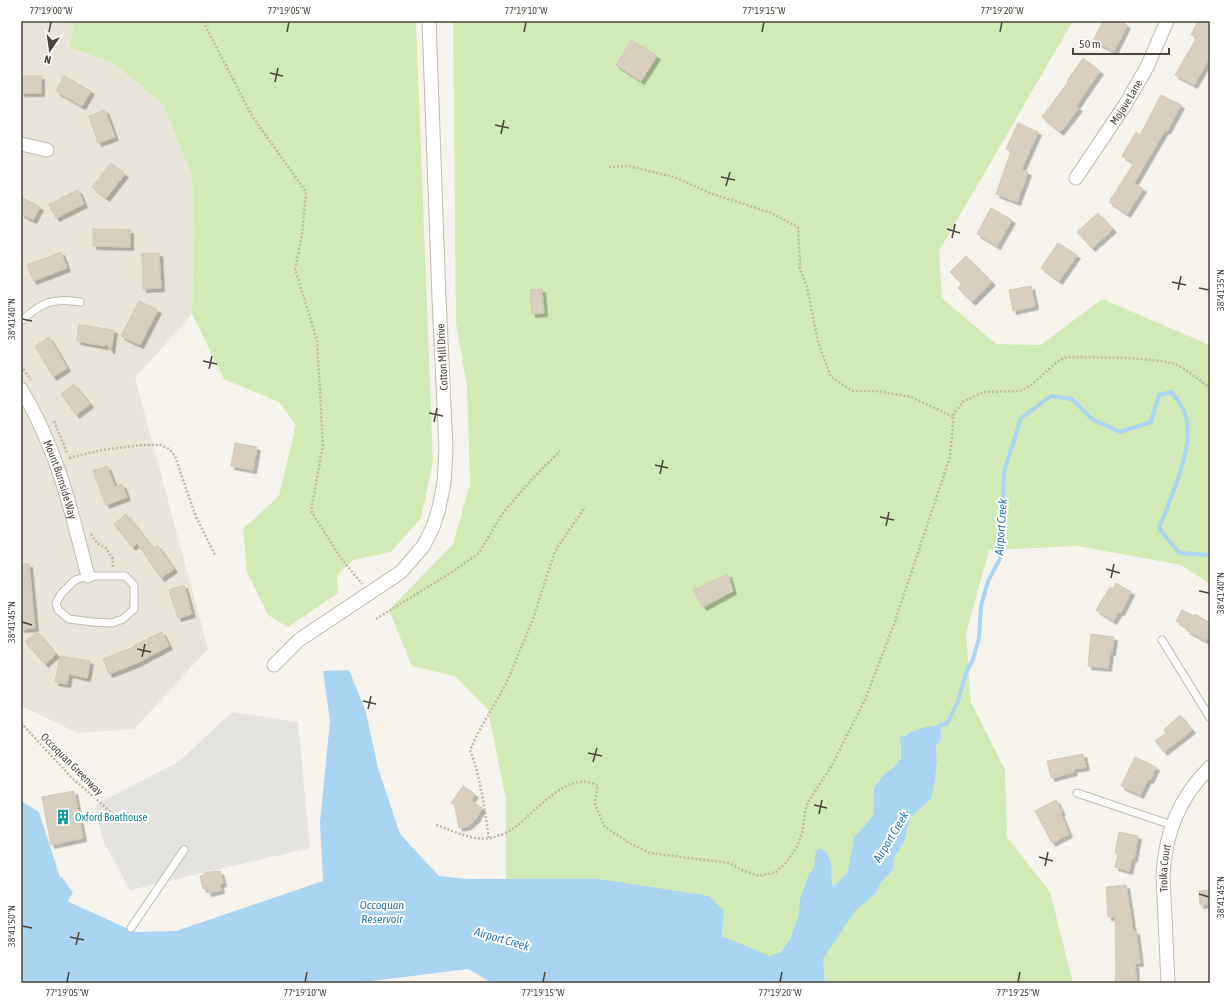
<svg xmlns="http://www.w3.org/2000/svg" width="1231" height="1004" viewBox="0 0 1231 1004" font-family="'Asap Condensed',sans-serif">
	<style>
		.residential { fill: #eae5da }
		.green { fill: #d2eab5 }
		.parking { fill: #e5e3e0 }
		.water { fill: #a9d4f2 }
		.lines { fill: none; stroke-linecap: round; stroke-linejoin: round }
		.stream { stroke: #a9d4f2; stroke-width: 4 }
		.building { fill: #d8cfc1; stroke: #d3c7b4; filter: url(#shadow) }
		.service-casing { stroke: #c2bbae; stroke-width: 9 }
		.minor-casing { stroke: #c2bbae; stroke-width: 15 }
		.path { stroke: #c4b79f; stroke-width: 2.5; stroke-dasharray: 2 2; stroke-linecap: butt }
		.service { stroke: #fff; stroke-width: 7 }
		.minor { stroke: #fff; stroke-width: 13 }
		.ticks { fill: none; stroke: #4b4439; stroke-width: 1.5 }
		.labels { text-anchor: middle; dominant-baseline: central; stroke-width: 4; stroke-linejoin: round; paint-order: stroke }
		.street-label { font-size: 11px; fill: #4b4439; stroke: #fff }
		.culture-label { font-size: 11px; fill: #0d838f; stroke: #fff; text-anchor: start }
		.water-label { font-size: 12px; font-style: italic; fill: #2e7ab2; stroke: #fff }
		.neatline { fill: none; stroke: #4b4439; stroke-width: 1.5 }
		.ticks-label { font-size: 10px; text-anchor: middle; fill: #4b4439 }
	</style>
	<defs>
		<filter id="shadow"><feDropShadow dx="3.5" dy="3.5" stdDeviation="0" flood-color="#0004"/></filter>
	</defs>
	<rect width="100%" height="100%" fill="#f6f3ec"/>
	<!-- residential -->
	<path class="residential" d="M 21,21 L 74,21 L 69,47 L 113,63 L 163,104 L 192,176 L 194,232 L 192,314 L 135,378 L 208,649 L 134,729 L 78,733 L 21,706 Z"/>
	<!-- green -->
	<g class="green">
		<path d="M 74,21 L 416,21 L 433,461 L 421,518 L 391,552 L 353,560 L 337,575 L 338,593 L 288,627 L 268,615 L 247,572 L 243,529 L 279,496 L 296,425 L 279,402 L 224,379 L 192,314 L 194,232 L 192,176 L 163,104 L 113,63 L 69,47 Z"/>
		<path d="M 453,21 L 1073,21 L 939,251 L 942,298 L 996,344 L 1041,345 L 1102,299 L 1210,345 L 1210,584 L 1181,565 L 1078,546 L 989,550 L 966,634 L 971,702 L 1005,770 L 1007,837 L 1050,892 L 1073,983 L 825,983 L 823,959 L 855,911 L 875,894 L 881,883 L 893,870 L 894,858 L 905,840 L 910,818 L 931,799 L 935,780 L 937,761 L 936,747 L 941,738 L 940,725 C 928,728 901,730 900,745 C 899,749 901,754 901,758 L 894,767 L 886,773 L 874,787 L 873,815 L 862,829 L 854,837 L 848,871 L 835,886 L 832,884 L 832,871 L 814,867 L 808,876 L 800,899 L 798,917 L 790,939 L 781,952 L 770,957 L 722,936 L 724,911 L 599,879 L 506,879 L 506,800 L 488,710 L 455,676 L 412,666 L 389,610 L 453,544 L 470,484 L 467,385 L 456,323 Z"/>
	</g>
	<!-- parking -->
	<path class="parking" d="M 232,712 L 298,722 L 310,848 L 130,890 L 103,841 L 95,805 L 178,762 Z"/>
	<!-- water -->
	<path class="water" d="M 349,670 L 365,709 L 378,768 L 400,834 L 439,876 L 469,879 L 599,879 L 709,896 L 724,911 L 722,936 L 770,956 L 781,952 L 790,939 L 798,917 L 800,899 L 808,876 L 814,867 L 816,850 L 821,848 C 834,858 831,869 832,884 L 835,886 L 848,871 L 854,837 L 862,829 L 873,815 L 874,787 L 886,773 L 894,767 L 901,758 L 900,735 L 904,737 C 915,728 926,727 940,725 L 941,738 L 936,747 L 937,761 L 935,780 L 931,799 L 910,818 L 905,840 L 894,858 L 893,870 L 881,883 L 875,894 L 855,911 L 823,959 L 825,983 L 492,983 L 468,969 L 356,983 L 21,983 L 21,801 L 39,812 L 60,877 L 62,877 L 73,893 L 68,900 L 69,902 L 135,932 L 176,931 L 323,881 L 320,822 L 330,721 L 323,671 Z"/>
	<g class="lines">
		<!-- stream -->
		<path class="stream" d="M 938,729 L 940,725 L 947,724 L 958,701 L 966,673 L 973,659 L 979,638 L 981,606 L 988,581 L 1001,557 L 1004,472 L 1021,418 L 1051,396 L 1072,399 L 1092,419 L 1120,432 L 1151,422 L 1159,395 L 1172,392 C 1176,399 1183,406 1185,413 C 1196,446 1171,497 1159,528 L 1179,553 L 1210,555"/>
	</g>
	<!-- building -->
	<g class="building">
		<path d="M 1103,21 L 1120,21 L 1127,25 L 1114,51 L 1093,41 Z"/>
		<path d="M 1198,21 L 1210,21 L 1210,57 L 1194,85 L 1175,75 L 1197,37 L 1191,35 Z"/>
		<path d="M 632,40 L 657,56 L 641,81 L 616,65 Z"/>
		<path d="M 1083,58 L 1100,71 L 1076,106 L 1079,108 L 1060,132 L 1042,117 L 1068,82 L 1067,81 Z"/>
		<rect x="21" y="76" width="20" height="17"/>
		<path d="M 64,76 L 91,91 L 82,106 L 56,91 Z"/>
		<path d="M 1161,95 L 1181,105 L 1167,131 L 1165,130 L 1134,183 L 1143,189 L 1127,214 L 1109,202 L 1134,163 L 1122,156 L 1136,132 L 1140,135 Z"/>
		<path d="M 105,110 L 115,137 L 98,143 L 89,116 Z"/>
		<path d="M 1018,123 L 1038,132 L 1021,170 L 1028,172 L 1017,202 L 996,194 L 1011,151 L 1006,149 Z"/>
		<path d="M 111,163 L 125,174 L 106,198 L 92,187 Z"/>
		<path d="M 78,190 L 84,204 L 56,218 L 49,204 Z"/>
		<path d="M 21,197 L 40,207 L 33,220 L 21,214 Z"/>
		<path d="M 991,208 L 1012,220 L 997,246 L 977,234 Z"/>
		<path d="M 1098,213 L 1113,229 L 1092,248 L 1077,232 Z"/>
		<path d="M 93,229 L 130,230 L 130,247 L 93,246 Z"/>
		<path d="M 1058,243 L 1077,255 L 1059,281 L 1041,268 Z"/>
		<path d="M 61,252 L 67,268 L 33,281 L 27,265 Z"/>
		<path d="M 159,253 L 161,288 L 143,289 L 142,254 Z"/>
		<path d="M 966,256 L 992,282 L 972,302 L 958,288 L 962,284 L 950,272 Z"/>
		<path d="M 1031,286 L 1035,306 L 1013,311 L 1009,290 Z"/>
		<path d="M 542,289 L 544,313 L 532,314 L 530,290 Z"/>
		<path d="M 139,301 L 158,310 L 140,345 L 121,336 Z"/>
		<path d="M 79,325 L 114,330 L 111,351 L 107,344 L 104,346 L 77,341 Z"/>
		<path d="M 49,337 L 67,368 L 53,377 L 35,346 Z"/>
		<path d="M 74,384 L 90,404 L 76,415 L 61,394 Z"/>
		<path d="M 235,443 L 257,447 L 253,470 L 231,466 Z"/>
		<path d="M 107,466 L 115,487 L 122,484 L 127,497 L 106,505 L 93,471 Z"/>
		<path d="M 126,514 L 153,548 L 157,545 L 174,569 L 161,578 L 137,543 L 132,547 L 114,524 Z"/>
		<path d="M 21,564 L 29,564 L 35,628 L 21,629 Z"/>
		<path d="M 728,574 L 733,591 L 703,607 L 693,590 Z"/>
		<path d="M 1116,583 L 1131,592 L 1121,612 L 1119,612 L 1113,621 L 1096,610 L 1110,587 L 1113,589 Z"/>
		<path d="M 184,585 L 192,614 L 178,618 L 169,590 Z"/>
		<path d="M 1182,610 L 1194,616 L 1195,614 L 1210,623 L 1210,634 L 1206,641 L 1186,630 L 1187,627 L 1176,621 Z"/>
		<path d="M 37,632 L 56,654 L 45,664 L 25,642 Z"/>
		<path d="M 162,632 L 169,646 L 137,663 L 109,674 L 103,659 L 136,646 L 135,645 Z"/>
		<path d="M 1091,634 L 1114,637 L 1112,652 L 1110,652 L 1108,668 L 1088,666 Z"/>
		<path d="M 60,656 L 90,661 L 87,678 L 69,674 L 67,684 L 55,682 Z"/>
		<path d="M 1180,715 L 1192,730 L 1164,752 L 1155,741 L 1166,733 L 1164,730 Z"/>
		<path d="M 1083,754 L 1086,767 L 1073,769 L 1074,772 L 1051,778 L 1047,761 Z"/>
		<path d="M 1135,757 L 1156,767 L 1150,780 L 1148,779 L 1140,795 L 1121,786 Z"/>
		<path d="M 463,786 L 475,794 L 471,800 L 482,808 L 476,819 L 468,826 L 459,828 L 455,806 L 451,803 Z"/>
		<path d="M 74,791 L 83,838 L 51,845 L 42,797 Z"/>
		<path d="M 1056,800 L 1062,812 L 1060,812 L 1069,834 L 1052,843 L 1035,811 Z"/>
		<path d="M 1119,832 L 1138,836 L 1134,858 L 1132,858 L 1129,871 L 1115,867 L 1118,855 L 1115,853 Z"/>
		<path d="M 216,871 L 216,872 L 220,871 L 223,883 L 220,884 L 221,890 L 208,893 L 207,888 L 203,889 L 200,876 L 204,875 L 204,873 Z"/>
		<path d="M 1126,885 L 1133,931 L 1136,931 L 1140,963 L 1135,963 L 1136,983 L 1115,983 L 1116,970 L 1115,917 L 1108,917 L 1106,887 Z"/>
		<path d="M 1210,890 L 1210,904 L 1200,905 L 1199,891 Z"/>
	</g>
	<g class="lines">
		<defs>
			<g id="service">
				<path d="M 21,321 C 41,303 53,297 80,302"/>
				<path d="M 88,576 L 125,576 L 134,585 L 134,609 L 123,619 L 112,623 L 93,622 L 69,619 L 58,610 L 56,603 L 61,594 L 75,580 Z"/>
				<path d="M 1162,640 L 1210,718"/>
				<path d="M 1077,793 L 1172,825"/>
				<path d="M 131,928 L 184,850"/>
			</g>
			<g id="minor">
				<path d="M 21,144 L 47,150"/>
				<path id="s1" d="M 1076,178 L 1125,105 L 1147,67 L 1167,21"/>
				<path id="s2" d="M 21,389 C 31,406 40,423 47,441 C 66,484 76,531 88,576"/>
				<path d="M 274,665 L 299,640 L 401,572 L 414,557 L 424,545 L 433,527 L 439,508 L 444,482 L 446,449 L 439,298 L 429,21"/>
				<path id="s3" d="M 1168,983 L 1163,876 C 1165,833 1179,798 1210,767"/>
			</g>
		</defs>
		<!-- service casing -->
		<use href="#service" class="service-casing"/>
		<!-- minor casing -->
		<use href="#minor" class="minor-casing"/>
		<!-- path -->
		<g class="path">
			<path d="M 206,21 L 206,27 L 252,116 L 306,192 L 302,235 L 295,269 L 317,340 L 323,445 L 311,511 L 340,557 L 362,584"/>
			<path d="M 609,167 L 629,166 L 674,177 L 713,194 L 771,213 L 798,227 L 800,268 L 807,287 L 818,342 L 831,377 L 853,391 L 877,391 L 911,397 L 954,417"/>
			<path d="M 21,366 L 31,380"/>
			<path d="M 54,421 L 67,453"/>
			<path d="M 69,458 L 102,450 L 141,445 L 161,445 L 169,449 L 175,456 L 196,517 L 215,555"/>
			<path d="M 91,534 L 97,543 L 106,548 L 113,559 L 113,568"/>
			<path d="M 376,619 L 452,572 L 479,553 L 502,514 L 532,479 L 560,451"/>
			<path d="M 21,723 L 71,777 L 113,814"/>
			<path d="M 436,825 C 455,831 471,841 491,838 C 498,836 509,832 514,828 C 535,813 568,768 598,786 L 595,799 L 595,804 L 604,826 L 629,843 L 650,853 L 729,863 L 744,871 L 759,876 L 776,872 L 785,864 L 797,847 L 803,830 L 805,812 L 808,802 L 831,767 L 865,700 L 894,624 L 950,457 L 954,413 L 964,401 L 983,392 L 1020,391 L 1030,386 L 1057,362 L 1067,357 L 1078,357 L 1128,358 L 1162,361 L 1176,364 L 1189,372 L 1210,388"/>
			<path d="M 489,838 C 484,808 481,778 470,750 L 478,733 L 506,684 L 533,619 L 555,551 L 585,507"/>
		</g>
		<!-- service -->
		<use href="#service" class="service"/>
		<!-- minor -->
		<use href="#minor" class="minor"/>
	</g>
	<!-- ticks -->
	<path class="ticks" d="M 49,32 L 51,22M 287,32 L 289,22M 524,32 L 526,22M 762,32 L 764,22M 1000,32 L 1002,22M 270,73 L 283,76M 275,82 L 278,68M 495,125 L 509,128M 501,134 L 504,120M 721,177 L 735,180M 726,186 L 730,172M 947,229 L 960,233M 952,238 L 955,224M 1172,282 L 1186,285M 1199,288 L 1209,290M 1178,290 L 1181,276M 22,319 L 32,321M 203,361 L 217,364M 209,369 L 212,356M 429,413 L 443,416M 434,422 L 437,408M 655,465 L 668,468M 660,474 L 663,460M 880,517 L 894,520M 886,526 L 889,512M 1106,569 L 1120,573M 1111,578 L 1114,564M 1199,591 L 1209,593M 22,622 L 32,625M 137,649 L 151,652M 142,657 L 145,644M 363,701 L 376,704M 368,709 L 371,696M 588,753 L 602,756M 593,762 L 597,748M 814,805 L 827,808M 819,814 L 822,800M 1039,857 L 1053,861M 1045,866 L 1048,852M 1199,894 L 1209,897M 22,926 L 32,928M 70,937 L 84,940M 76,945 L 79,932M 67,982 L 69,972M 305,982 L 307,972M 543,982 L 545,972M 780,982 L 782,972M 1018,982 L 1020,972"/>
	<!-- icons -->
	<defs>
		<symbol id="building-bare" viewBox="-9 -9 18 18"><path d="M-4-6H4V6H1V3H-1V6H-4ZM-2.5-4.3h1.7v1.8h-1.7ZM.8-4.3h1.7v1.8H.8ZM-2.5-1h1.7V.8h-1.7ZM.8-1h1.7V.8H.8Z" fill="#0f9aa8" stroke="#fff" stroke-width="2.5" paint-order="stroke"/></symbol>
	</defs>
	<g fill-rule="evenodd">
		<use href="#building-bare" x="52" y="806" width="22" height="22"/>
	</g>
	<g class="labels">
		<!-- street labels -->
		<g class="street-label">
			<text stroke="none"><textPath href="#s1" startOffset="91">Mojave Lane</textPath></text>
			<text transform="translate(442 357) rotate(-93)">Cotton Mill Drive</text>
			<text stroke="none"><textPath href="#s2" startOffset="99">Mount Burnside Way</textPath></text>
			<text transform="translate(72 764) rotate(45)">Occoquan Greenway</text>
			<text stroke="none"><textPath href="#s3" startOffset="115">Troika Court</textPath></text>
		</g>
		<!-- culture labels -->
		<g class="culture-label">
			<text x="75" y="817">Oxford Boathouse</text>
		</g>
		<!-- water labels -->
		<g class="water-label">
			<text transform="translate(1001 527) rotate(-86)">Airport Creek</text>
			<text transform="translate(891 837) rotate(-59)">Airport Creek</text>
			<text x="382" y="905">Occoquan<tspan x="382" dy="14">Reservoir</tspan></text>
			<text transform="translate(502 939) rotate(16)">Airport Creek</text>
		</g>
	</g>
	<!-- border -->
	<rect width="1231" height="1004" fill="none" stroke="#ffffff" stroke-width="44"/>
	<!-- north arrow -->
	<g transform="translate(50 50) rotate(193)" stroke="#ffffff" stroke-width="3" paint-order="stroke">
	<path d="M0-3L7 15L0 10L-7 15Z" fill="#4b4439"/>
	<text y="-6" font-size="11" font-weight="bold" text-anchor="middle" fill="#4b4439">N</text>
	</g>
	<!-- scale -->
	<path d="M1073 48v6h96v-6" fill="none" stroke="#4b4439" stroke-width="2"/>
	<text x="1079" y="48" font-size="12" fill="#4b4439" stroke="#ffffff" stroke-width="3" paint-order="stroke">50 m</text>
	<rect x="22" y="22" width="1187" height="960" class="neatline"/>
	<g class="ticks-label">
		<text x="51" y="14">77°19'00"W</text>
		<text x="289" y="14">77°19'05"W</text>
		<text x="526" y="14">77°19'10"W</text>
		<text x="764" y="14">77°19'15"W</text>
		<text x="1002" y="14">77°19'20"W</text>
		<text transform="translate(1220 290) rotate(-90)" y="4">38°41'35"N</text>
		<text transform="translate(11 319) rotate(-90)" y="4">38°41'40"N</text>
		<text transform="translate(1220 593) rotate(-90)" y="4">38°41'40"N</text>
		<text transform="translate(11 622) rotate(-90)" y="4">38°41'45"N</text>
		<text transform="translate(1220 897) rotate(-90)" y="4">38°41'45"N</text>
		<text transform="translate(11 926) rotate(-90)" y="4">38°41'50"N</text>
		<text x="67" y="996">77°19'05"W</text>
		<text x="305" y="996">77°19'10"W</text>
		<text x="543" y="996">77°19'15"W</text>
		<text x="780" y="996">77°19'20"W</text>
		<text x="1018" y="996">77°19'25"W</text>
	</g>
</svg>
